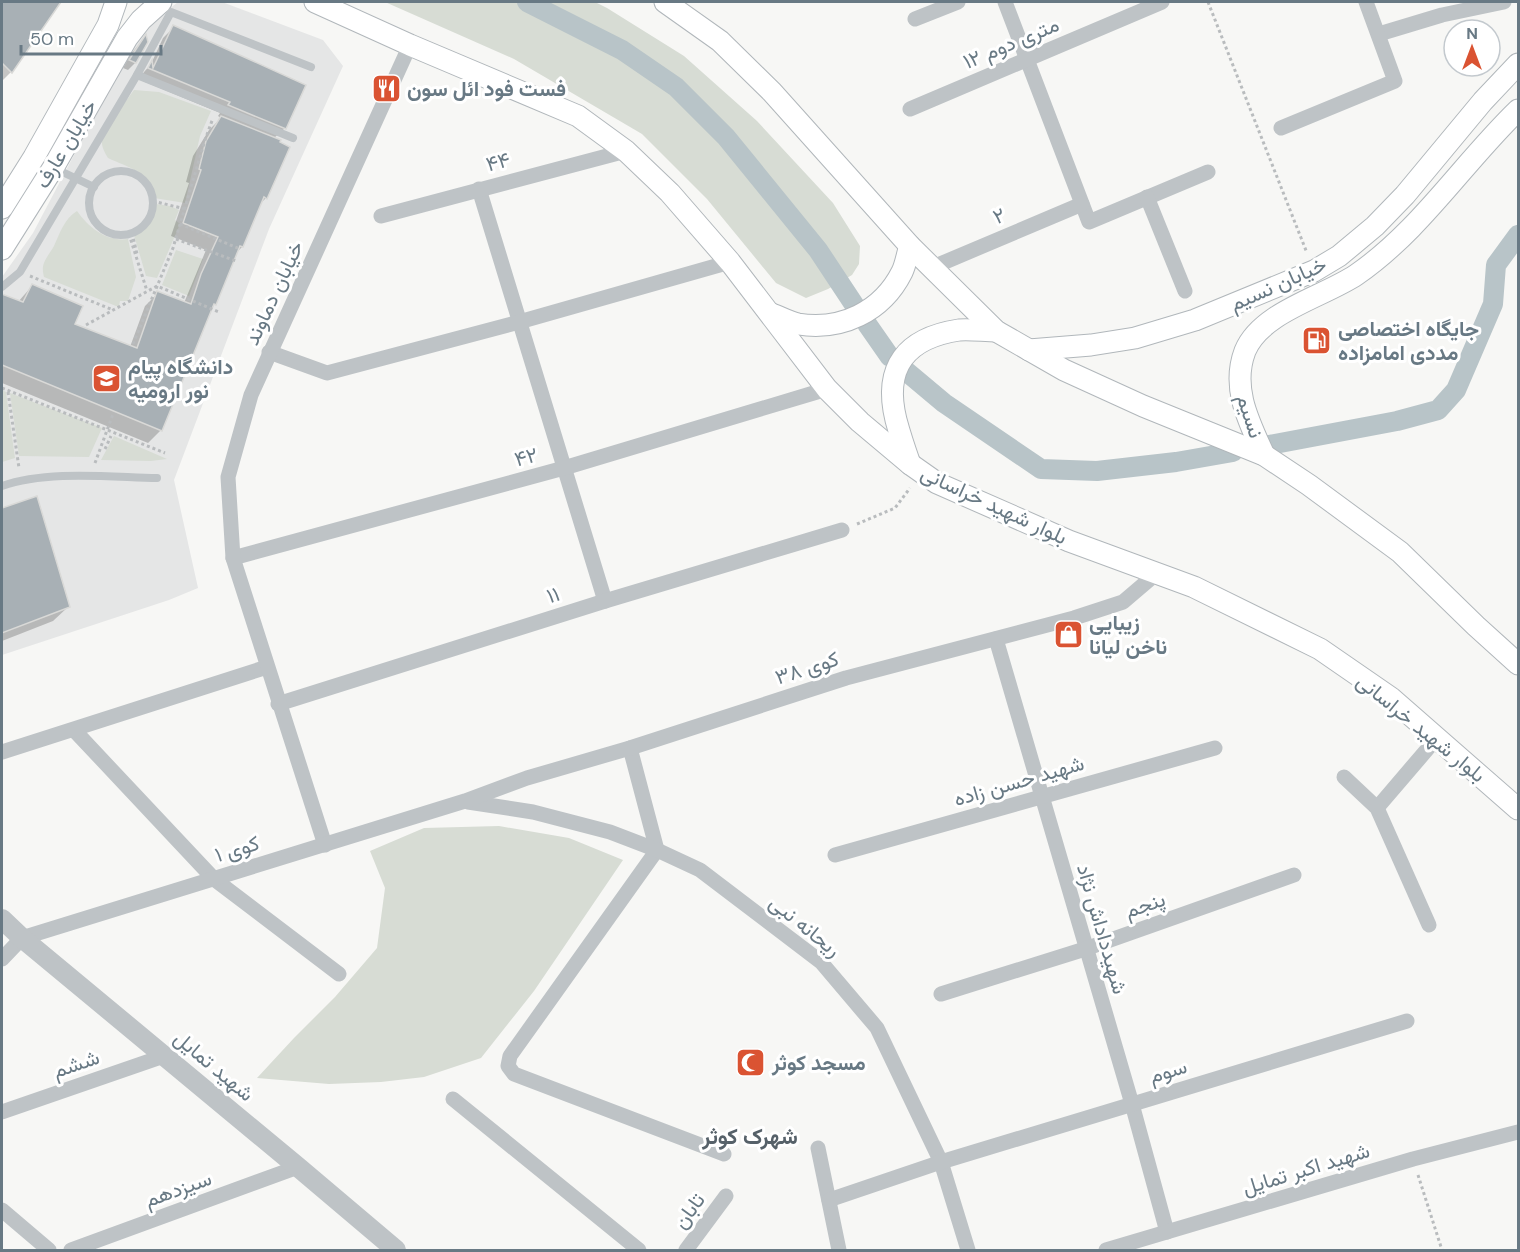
<svg xmlns="http://www.w3.org/2000/svg" width="1520" height="1252" viewBox="0 0 1520 1252" font-family="'DM Sans',Vazirmatn,sans-serif">
	<style>
		.built { fill: #e5e6e6 }
		.green { fill: #d7dcd4 }
		.shadow { fill: #0003 }
		.lines { fill: none; stroke-linecap: round; stroke-linejoin: round }
		.canal { stroke: #b8c4c8; stroke-width: 20 }
		.building { fill: #a8b0b5; stroke: #d9d9d7; stroke-width: 1.5 }
		.secondary-casing { stroke: #b1b7bb; stroke-width: 23 }
		.path { stroke: #b9bcbe; stroke-width: 3; stroke-dasharray: 3 3; stroke-linecap: butt }
		.service { stroke: #bec3c6; stroke-width: 8 }
		.minor { stroke: #bec3c6; stroke-width: 15 }
		.tertiary { stroke: #bec3c6; stroke-width: 20 }
		.secondary { stroke: #fff; stroke-width: 21 }
		.labels { text-anchor: middle; dominant-baseline: central; stroke-width: 6; stroke-linejoin: round; paint-order: stroke }
		.street-label { font-size: 21px; fill: #687984; stroke: #fff }
		.poi-label { font-size: 21px; font-weight: bold; fill: #687984; stroke: #fff; text-anchor: start }
		.neighbourhood-label { font-size: 22px; font-weight: bold; fill: #566169; stroke: #fff }
	</style>
	<rect width="100%" height="100%" fill="#f7f7f5"/>
	<!-- built -->
	<path class="built" d="M 178,2 L 222,2 L 323,40 L 343,66 L 269,229 L 174,480 L 198,588 L 169,600 L 2,655 L 2,277 L 33,233 L 104,98 L 145,28 Z"/>
	<!-- green -->
	<g class="green">
		<path d="M 385,2 L 595,2 L 607,8 L 684,56 L 757,121 L 833,203 L 860,246 L 859,264 L 852,275 L 828,289 L 806,298 L 776,283 L 707,199 L 642,134 L 514,59 Z"/>
		<path d="M 134,90 L 159,92 L 211,111 L 200,136 L 185,203 L 154,198 C 154,173 127,167 108,158 C 105,153 101,146 102,140 C 105,125 125,103 134,90 Z"/>
		<path d="M 156,204 L 170,206 L 179,210 L 175,220 L 180,224 L 157,278 L 146,276 L 134,235 C 147,230 153,217 156,204 Z"/>
		<path d="M 77,211 C 89,228 107,242 128,239 L 136,277 L 128,301 L 120,301 L 119,306 L 116,306 L 44,277 C 43,272 42,268 44,263 C 46,257 51,252 54,246 C 60,233 64,219 77,211 Z"/>
		<path d="M 176,250 L 203,259 L 189,296 L 162,285 Z"/>
		<path d="M 2,390 L 6,392 L 15,458 L 2,462 Z"/>
		<path d="M 10,393 L 102,428 L 89,457 L 19,456 Z"/>
		<path d="M 114,436 L 167,459 L 151,461 L 101,460 Z"/>
		<path d="M 499,826 L 569,838 L 623,860 L 534,991 L 481,1058 L 424,1077 L 381,1082 L 329,1084 L 257,1078 L 294,1038 L 335,997 L 377,948 L 385,888 L 370,851 L 424,828 Z"/>
	</g>
	<!-- shadow -->
	<g class="shadow">
		<path d="M 2,2 L 59,2 L 11,72 L 2,81 Z"/>
		<path d="M 174,27 L 285,128 L 274,138 L 266,198 L 260,204 L 242,247 L 236,253 L 215,304 L 210,310 L 161,430 L 148,443 L 2,383 L 2,295 L 18,302 L 32,286 L 73,325 L 130,347 L 145,306 L 158,293 L 184,303 L 206,250 L 171,236 L 189,183 L 186,182 L 193,156 L 209,130 L 221,118 L 218,116 L 220,113 L 138,79 L 151,64 L 163,38 Z"/>
		<path d="M 145,37 L 135,63 L 128,70 L 123,68 L 131,54 Z"/>
		<path d="M 36,498 L 68,607 L 53,621 L 2,641 L 2,509 Z"/>
	</g>
	<g class="lines">
		<!-- canal -->
		<g class="canal">
			<path d="M 527,2 L 622,50 L 676,87 L 726,137 L 818,250 L 855,306"/>
			<path d="M 867,324 L 890,357"/>
			<path d="M 907,372 L 944,403 L 1041,469 L 1097,471 L 1176,462 L 1233,452"/>
			<path d="M 1264,446 L 1397,421 L 1438,410 L 1456,390 L 1493,304 L 1496,265 L 1518,235"/>
		</g>
	</g>
	<!-- building -->
	<g class="building">
		<path d="M 2,2 L 61,2 L 12,73 L 2,63 Z"/>
		<path d="M 173,25 L 306,85 L 286,129 L 228,105 L 230,102 L 148,68 L 152,60 L 153,68 Z"/>
		<path d="M 146,34 L 148,42 L 136,63 L 129,60 Z"/>
		<path d="M 221,116 L 281,140 L 280,142 L 290,147 L 267,199 L 264,197 L 243,247 L 240,246 L 216,305 L 214,304 L 162,431 L 2,365 L 2,294 L 23,302 L 32,284 L 83,306 L 75,324 L 137,348 L 157,291 L 191,304 L 201,274 L 218,237 L 183,223 L 201,170 L 199,169 L 206,141 Z"/>
		<path d="M 37,496 L 70,607 L 2,633 L 2,508 Z"/>
	</g>
	<g class="lines">
		<defs>
			<g id="secondary">
				<path d="M 315,2 L 410,45 L 578,116 L 626,151 L 670,193 L 730,262 L 827,389 L 860,422 L 910,464 L 937,483 L 1069,541 L 1194,587 L 1320,649 L 1391,698 L 1518,809"/>
				<path d="M 665,2 L 720,41 L 772,92 L 910,246 L 996,331 L 1064,370 L 1143,406 L 1264,455 L 1309,485 L 1400,552 L 1476,626 L 1518,664"/>
				<path d="M 2,208 L 34,157 L 108,25 L 116,2"/>
				<path d="M 2,249 L 53,168 L 127,38 L 141,20 L 161,2"/>
				<path d="M 772,314 C 780,317 789,322 798,324 C 841,331 882,312 902,272 C 906,264 907,254 910,246"/>
				<path d="M 1029,350 L 1091,345 L 1135,338 L 1195,320 L 1314,271 L 1339,256 L 1375,226 L 1405,195 L 1483,101 L 1518,64"/>
				<path d="M 1264,455 C 1249,422 1231,388 1245,351 C 1261,312 1323,297 1356,275 C 1420,231 1463,163 1518,110"/>
				<path d="M 910,464 C 905,450 900,435 896,420 C 883,367 906,338 959,330 C 971,329 984,331 996,331"/>
			</g>
		</defs>
		<!-- secondary casing -->
		<use href="#secondary" class="secondary-casing"/>
		<!-- path -->
		<g class="path">
			<path d="M 1208,2 L 1307,253"/>
			<path d="M 153,201 L 185,209"/>
			<path d="M 180,224 L 240,249"/>
			<path d="M 132,233 L 137,254"/>
			<path d="M 129,234 L 147,291"/>
			<path d="M 176,239 L 236,261"/>
			<path d="M 30,276 L 113,310"/>
			<path d="M 86,325 L 157,286 L 219,312"/>
			<path d="M 133,344 L 173,248 L 205,140 L 213,118"/>
			<path d="M 2,388 L 165,453"/>
			<path d="M 8,392 L 19,468"/>
			<path d="M 105,449 L 111,436"/>
			<path d="M 95,463 L 113,414"/>
			<path d="M 857,524 L 895,508 L 910,488"/>
			<path d="M 1418,1175 L 1442,1250"/>
		</g>
		<!-- service -->
		<g class="service">
			<path d="M 137,75 L 293,138"/>
			<path d="M 54,168 L 94,187"/>
			<circle cx="121" cy="203" r="32"/>
			<path d="M 2,287 L 20,272 L 137,75 L 171,12 L 311,67"/>
			<path d="M 2,486 C 47,470 109,477 157,478"/>
		</g>
		<!-- minor -->
		<g class="minor">
			<path d="M 1005,2 L 1089,222 L 1208,172"/>
			<path d="M 915,19 L 958,2"/>
			<path d="M 1379,34 L 1442,15 L 1504,2"/>
			<path d="M 910,109 L 1162,2"/>
			<path d="M 1281,128 L 1395,81 L 1366,2"/>
			<path d="M 479,189 L 605,601"/>
			<path d="M 1147,197 L 1185,291"/>
			<path d="M 381,216 L 626,151"/>
			<path d="M 933,267 L 1082,204"/>
			<path d="M 269,352 L 327,373 L 519,322 L 730,262"/>
			<path d="M 233,558 L 564,468 L 827,389"/>
			<path d="M 996,639 L 1132,1104 L 1167,1232"/>
			<path d="M 278,704 L 605,601 L 842,530"/>
			<path d="M 74,730 L 214,879 L 339,974"/>
			<path d="M 630,748 L 657,850 L 510,1056 L 508,1066 L 514,1074 L 724,1154"/>
			<path d="M 2,752 L 267,667"/>
			<path d="M 1344,777 L 1377,808 L 1429,925"/>
			<path d="M 468,802 L 533,812 L 610,832 L 657,850 L 700,870 L 821,962 L 877,1028 L 941,1162 L 968,1250"/>
			<path d="M 1377,808 L 1436,739"/>
			<path d="M 325,845 L 233,558 L 228,477 L 251,395 L 410,45"/>
			<path d="M 835,855 L 1215,748"/>
			<path d="M 2,959 L 22,938 L 465,801 L 527,778 L 630,748 L 846,678 L 1074,618 L 1123,602 L 1157,573"/>
			<path d="M 941,994 L 1085,949 L 1294,875"/>
			<path d="M 453,1099 L 639,1250"/>
			<path d="M 2,1112 L 164,1056"/>
			<path d="M 818,1148 L 839,1250"/>
			<path d="M 829,1200 L 941,1162 L 1407,1021"/>
			<path d="M 2,1210 L 49,1250"/>
			<path d="M 71,1250 L 298,1167"/>
			<path d="M 686,1250 L 726,1196"/>
			<path d="M 1106,1250 L 1413,1159 L 1518,1132"/>
		</g>
		<!-- tertiary -->
		<path class="tertiary" d="M 2,919 L 22,938 L 298,1167 L 396,1250"/>
		<!-- secondary -->
		<use href="#secondary" class="secondary"/>
	</g>
	<!-- icons -->
	<defs>
		<symbol id="restaurant-square" viewBox="-11 -11 22 22"><rect x="-9" y="-9" width="18" height="18" rx="4" fill="#da5332" stroke="#fff"/><path d="M-5-6h1v4h1v-4h1v4h1v-4h1v5L-1.5 .5V6h-2V.5L-5-1ZM5-6V6H3V1.5H1.5Q1.5-4 5-6Z" fill="#fff"/></symbol>
		<symbol id="fuel-square" viewBox="-11 -11 22 22"><rect x="-9" y="-9" width="18" height="18" rx="4" fill="#da5332" stroke="#fff"/><path d="M-5.5-6h7V0h2V4h1.3V-2.5L3-4.5l.8-.8L6-3V5H2.5V1h-1V6h-7ZM-4.2-4.7v3.2H.2V-4.7Z" fill="#fff"/></symbol>
		<symbol id="university-square" viewBox="-11 -11 22 22"><rect x="-9" y="-9" width="18" height="18" rx="4" fill="#da5332" stroke="#fff"/><path d="M0-5L7-2L0 1L-7-2ZM-4 1L0 2.5L4 1V4Q0 6-4 4Z" fill="#fff"/></symbol>
		<symbol id="shop-square" viewBox="-11 -11 22 22"><rect x="-9" y="-9" width="18" height="18" rx="4" fill="#da5332" stroke="#fff"/><path d="M-5-2.5h2.3a2.7 3.5 0 0 1 5.4 0H5L5.5 6h-11ZM-1.5-2.5h3a1.5 2.3 0 0 0-3 0Z" fill="#fff"/></symbol>
		<symbol id="mosque-square" viewBox="-11 -11 22 22"><rect x="-9" y="-9" width="18" height="18" rx="4" fill="#da5332" stroke="#fff"/><path d="M3.5-4.9A6 6 0 1 0 3.5 4.9A5 5 0 1 1 3.5-4.9Z" fill="#fff"/></symbol>
	</defs>
	<g fill-rule="evenodd">
		<use href="#restaurant-square" x="370" y="72" width="33" height="33"/>
		<use href="#fuel-square" x="1300" y="324" width="33" height="33"/>
		<use href="#university-square" x="90" y="362" width="33" height="33"/>
		<use href="#shop-square" x="1052" y="618" width="33" height="33"/>
		<use href="#mosque-square" x="734" y="1046" width="33" height="33"/>
	</g>
	<g class="labels">
		<!-- street labels -->
		<g class="street-label">
			<text transform="translate(1011 43) rotate(-23)">۱۲ متری دوم</text>
			<text transform="translate(66 144) rotate(-59)">خیابان عارف</text>
			<text transform="translate(498 162) rotate(-15)">۴۴</text>
			<text transform="translate(999 216) rotate(-23)">۲</text>
			<text transform="translate(1278 284) rotate(-24)">خیابان نسیم</text>
			<text transform="translate(274 293) rotate(-65)">خیابان دماوند</text>
			<text transform="translate(1250 416) rotate(72)">نسیم</text>
			<text transform="translate(526 457) rotate(-15)">۴۲</text>
			<text transform="translate(994 505) rotate(25)">بلوار شهید خراسانی</text>
			<text transform="translate(553 595) rotate(-18)">۱۱</text>
			<text transform="translate(807 668) rotate(-18)">کوی ۳۸</text>
			<text transform="translate(1421 728) rotate(39)">بلوار شهید خراسانی</text>
			<text transform="translate(1019 781) rotate(-16)">شهید حسن زاده</text>
			<text transform="translate(237 849) rotate(-17)">کوی ۱</text>
			<text transform="translate(1145 905) rotate(-19)">پنجم</text>
			<text transform="translate(805 926) rotate(39)">ریحانه نبی</text>
			<text transform="translate(1102 929) rotate(74)">شهیدداداش نژاد</text>
			<text transform="translate(76 1064) rotate(-19)">ششم</text>
			<text transform="translate(214 1066) rotate(40)">شهید تمایل</text>
			<text transform="translate(1168 1071) rotate(-17)">سوم</text>
			<text transform="translate(1306 1169) rotate(-17)">شهید اکبر تمایل</text>
			<text transform="translate(178 1189) rotate(-20)">سیزدهم</text>
			<text transform="translate(689 1211) rotate(-54)">تابان</text>
		</g>
		<!-- poi labels -->
		<g class="poi-label">
			<text x="407" y="89">فست فود ائل سون</text>
			<text x="1338" y="329">جایگاه اختصاصی<tspan x="1338" dy="24">مددی امامزاده</tspan></text>
			<text x="128" y="367">دانشگاه پیام<tspan x="128" dy="24">نور ارومیه</tspan></text>
			<text x="1089" y="623">زیبایی<tspan x="1089" dy="24">ناخن لیانا</tspan></text>
			<text x="772" y="1063">مسجد کوثر</text>
		</g>
		<!-- neighbourhood labels -->
		<g class="neighbourhood-label">
			<text x="750" y="1136">شهرک کوثر</text>
		</g>
	</g>
	<!-- border -->
	<rect width="1520" height="1252" fill="none" stroke="#687984" stroke-width="6"/>
	<!-- north arrow -->
	<g transform="translate(1472 48)"><circle r="28" fill="#ffffff" stroke="#c3c9ce" stroke-width="1.5"/>
	<path d="M0-4.5L10 22L0 15L-10 22Z" fill="#da5332"/>
	<text y="-9" font-size="16" font-weight="bold" text-anchor="middle" fill="#687984">N</text>
	</g>
	<!-- scale -->
	<path d="M21 45v9h140v-9" fill="none" stroke="#687984" stroke-width="3"/>
	<text x="30" y="45" font-size="18" fill="#687984" stroke="#ffffff" stroke-width="4.5" paint-order="stroke">50 m</text>
</svg>
